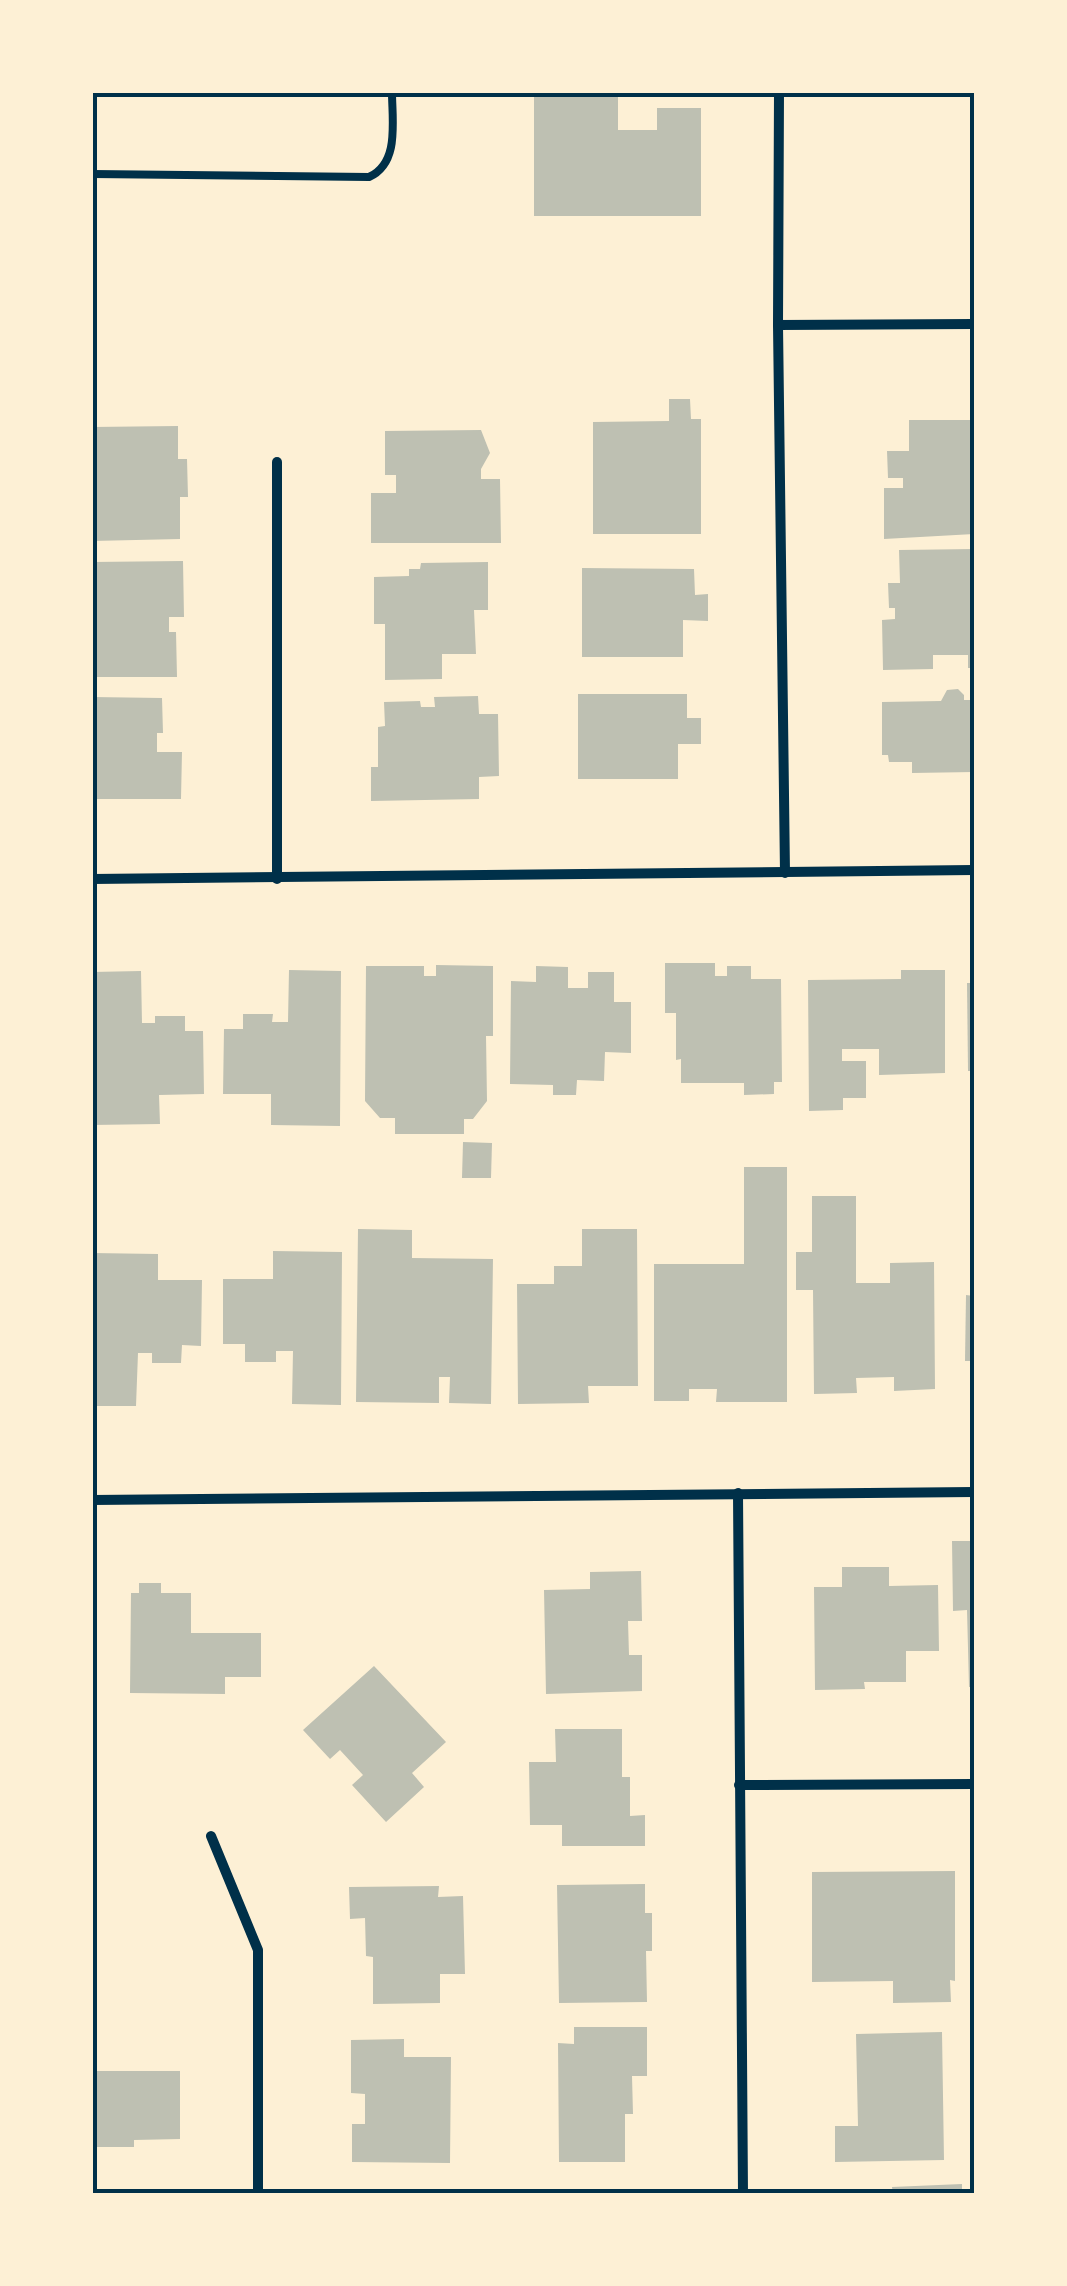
<svg xmlns="http://www.w3.org/2000/svg" width="1067" height="2286" viewBox="0 0 1067 2286" font-family="Barlow,sans-serif">
	<style>
		.building { fill: #bec0b2 }
		.lines { fill: none; stroke-linecap: round; stroke-linejoin: round }
		.service { stroke: #003049; stroke-width: 8 }
		.minor { stroke: #003049; stroke-width: 10 }
		.neatline { fill: none; stroke: #003049; stroke-width: 4 }
	</style>
	<rect width="100%" height="100%" fill="#fdf0d5"/>
	<!-- building -->
	<g class="building">
		<path d="M 534,92 L 618,92 L 618,130 L 657,130 L 657,108 L 701,108 L 701,216 L 534,216 Z"/>
		<path d="M 669,399 L 690,399 L 691,419 L 701,419 L 701,534 L 593,534 L 593,422 L 669,421 Z"/>
		<path d="M 909,420 L 974,420 L 974,534 L 884,539 L 884,488 L 903,488 L 903,478 L 888,478 L 887,451 L 909,451 Z"/>
		<path d="M 178,426 L 178,459 L 187,459 L 188,497 L 180,497 L 180,539 L 92,541 L 92,427 Z"/>
		<path d="M 481,430 L 490,453 L 481,469 L 481,479 L 500,479 L 501,543 L 371,543 L 371,493 L 396,493 L 396,475 L 385,475 L 385,431 Z"/>
		<path d="M 974,549 L 974,668 L 968,668 L 968,655 L 933,655 L 933,669 L 883,670 L 882,620 L 895,619 L 895,608 L 889,608 L 888,583 L 900,583 L 899,550 Z"/>
		<path d="M 183,561 L 184,617 L 169,617 L 169,632 L 176,632 L 177,677 L 92,677 L 92,562 Z"/>
		<path d="M 488,562 L 488,610 L 474,610 L 476,654 L 442,654 L 442,679 L 385,680 L 385,624 L 374,624 L 374,577 L 409,576 L 409,569 L 420,569 L 421,563 Z"/>
		<path d="M 582,568 L 694,569 L 695,595 L 708,594 L 708,621 L 683,620 L 683,657 L 582,657 Z"/>
		<path d="M 958,689 L 964,695 L 964,700 L 974,700 L 974,772 L 912,773 L 912,762 L 889,762 L 888,755 L 882,755 L 882,702 L 941,701 L 947,690 Z"/>
		<path d="M 578,694 L 687,694 L 687,718 L 701,718 L 701,744 L 678,744 L 678,779 L 578,779 Z"/>
		<path d="M 478,696 L 479,714 L 498,714 L 499,776 L 479,777 L 479,799 L 371,801 L 371,767 L 378,767 L 378,727 L 385,726 L 384,702 L 420,701 L 421,707 L 435,707 L 434,697 Z"/>
		<path d="M 92,697 L 162,698 L 163,733 L 157,733 L 157,752 L 182,752 L 181,799 L 92,799 Z"/>
		<path d="M 665,963 L 715,963 L 715,976 L 727,976 L 727,966 L 751,966 L 751,979 L 781,979 L 782,1082 L 774,1082 L 774,1094 L 744,1095 L 744,1083 L 681,1083 L 681,1059 L 676,1060 L 676,1013 L 665,1013 Z"/>
		<path d="M 436,965 L 493,966 L 493,1036 L 486,1036 L 487,1101 L 473,1119 L 464,1119 L 464,1134 L 395,1134 L 395,1118 L 380,1118 L 365,1101 L 366,966 L 424,966 L 424,976 L 436,976 Z"/>
		<path d="M 536,966 L 568,967 L 568,988 L 588,988 L 588,972 L 614,972 L 614,1002 L 631,1002 L 631,1053 L 605,1052 L 604,1081 L 577,1080 L 576,1095 L 553,1095 L 553,1085 L 510,1084 L 511,981 L 536,982 Z"/>
		<path d="M 289,970 L 341,971 L 340,1126 L 271,1125 L 271,1094 L 223,1094 L 224,1029 L 243,1029 L 243,1014 L 273,1014 L 272,1022 L 288,1022 Z"/>
		<path d="M 901,970 L 945,970 L 945,1073 L 879,1075 L 879,1049 L 842,1049 L 842,1061 L 866,1061 L 866,1098 L 843,1098 L 843,1110 L 809,1111 L 808,980 L 901,979 Z"/>
		<path d="M 141,971 L 142,1023 L 155,1023 L 155,1016 L 185,1016 L 185,1031 L 203,1031 L 204,1094 L 159,1095 L 160,1124 L 92,1125 L 92,972 Z"/>
		<path d="M 967,983 L 974,983 L 974,1071 L 968,1071 Z"/>
		<path d="M 463,1142 L 492,1143 L 491,1178 L 462,1178 Z"/>
		<path d="M 744,1167 L 787,1167 L 787,1402 L 716,1402 L 717,1389 L 689,1389 L 689,1401 L 654,1401 L 654,1264 L 744,1264 Z"/>
		<path d="M 812,1196 L 856,1196 L 856,1283 L 890,1283 L 890,1263 L 934,1262 L 935,1389 L 894,1391 L 894,1377 L 856,1378 L 857,1393 L 814,1394 L 813,1290 L 796,1290 L 796,1252 L 812,1252 Z"/>
		<path d="M 358,1229 L 412,1230 L 412,1258 L 493,1259 L 491,1404 L 449,1403 L 450,1377 L 439,1377 L 439,1403 L 356,1402 Z"/>
		<path d="M 582,1229 L 637,1229 L 638,1386 L 588,1386 L 589,1403 L 518,1404 L 517,1284 L 554,1284 L 554,1266 L 582,1266 Z"/>
		<path d="M 273,1251 L 342,1252 L 341,1405 L 292,1404 L 293,1351 L 276,1351 L 276,1362 L 245,1362 L 245,1344 L 223,1344 L 223,1279 L 273,1279 Z"/>
		<path d="M 92,1253 L 158,1254 L 158,1280 L 202,1280 L 201,1346 L 182,1345 L 181,1363 L 152,1363 L 152,1353 L 138,1353 L 136,1406 L 92,1406 Z"/>
		<path d="M 966,1295 L 974,1296 L 974,1361 L 965,1361 Z"/>
		<path d="M 952,1541 L 973,1541 L 974,1687 L 969,1687 L 967,1610 L 953,1611 Z"/>
		<path d="M 842,1567 L 889,1567 L 889,1586 L 938,1585 L 939,1651 L 906,1651 L 906,1682 L 864,1682 L 865,1689 L 815,1690 L 814,1587 L 842,1587 Z"/>
		<path d="M 641,1571 L 642,1621 L 628,1621 L 629,1655 L 642,1655 L 642,1691 L 546,1694 L 544,1590 L 590,1589 L 590,1572 Z"/>
		<path d="M 139,1583 L 161,1583 L 161,1593 L 191,1593 L 191,1633 L 261,1633 L 261,1677 L 225,1677 L 225,1694 L 130,1693 L 131,1593 L 139,1593 Z"/>
		<path d="M 374,1666 L 446,1742 L 412,1773 L 424,1787 L 386,1822 L 352,1785 L 363,1775 L 340,1750 L 330,1759 L 303,1730 Z"/>
		<path d="M 555,1729 L 622,1729 L 622,1777 L 630,1777 L 630,1816 L 645,1815 L 645,1846 L 562,1846 L 562,1825 L 530,1825 L 529,1762 L 556,1762 Z"/>
		<path d="M 955,1871 L 955,1981 L 950,1980 L 951,2002 L 893,2003 L 893,1981 L 812,1982 L 812,1872 Z"/>
		<path d="M 645,1884 L 645,1913 L 652,1913 L 652,1951 L 646,1951 L 647,2002 L 559,2003 L 557,1885 Z"/>
		<path d="M 439,1886 L 438,1897 L 463,1896 L 465,1974 L 440,1974 L 440,2003 L 373,2004 L 373,1957 L 366,1956 L 365,1918 L 350,1919 L 349,1887 Z"/>
		<path d="M 574,2027 L 647,2027 L 647,2076 L 632,2076 L 633,2114 L 625,2114 L 625,2162 L 559,2162 L 558,2043 L 574,2044 Z"/>
		<path d="M 942,2032 L 944,2160 L 835,2162 L 835,2126 L 858,2126 L 856,2034 Z"/>
		<path d="M 404,2039 L 404,2057 L 451,2057 L 450,2163 L 352,2162 L 352,2124 L 365,2124 L 365,2094 L 351,2093 L 351,2040 Z"/>
		<path d="M 92,2071 L 180,2071 L 180,2139 L 134,2140 L 134,2147 L 92,2147 Z"/>
		<path d="M 962,2184 L 962,2194 L 893,2194 L 892,2187 Z"/>
	</g>
	<g class="lines">
		<!-- service -->
		<path class="service" d="M 92,174 L 369,177 C 400,163 392,121 392,92"/>
		<!-- minor -->
		<g class="minor">
			<path d="M 779,92 L 778,325 L 785,873"/>
			<path d="M 778,325 L 974,324"/>
			<path d="M 277,462 L 277,879"/>
			<path d="M 92,879 L 974,870"/>
			<path d="M 738,1493 L 743,2194"/>
			<path d="M 92,1500 L 974,1492"/>
			<path d="M 739,1785 L 974,1784"/>
			<path d="M 211,1836 L 258,1950 L 258,2194"/>
		</g>
	</g>
	<!-- border -->
	<rect width="1067" height="2286" fill="none" stroke="#fdf0d5" stroke-width="190"/>
	<rect x="95" y="95" width="877" height="2096" class="neatline"/>
</svg>
